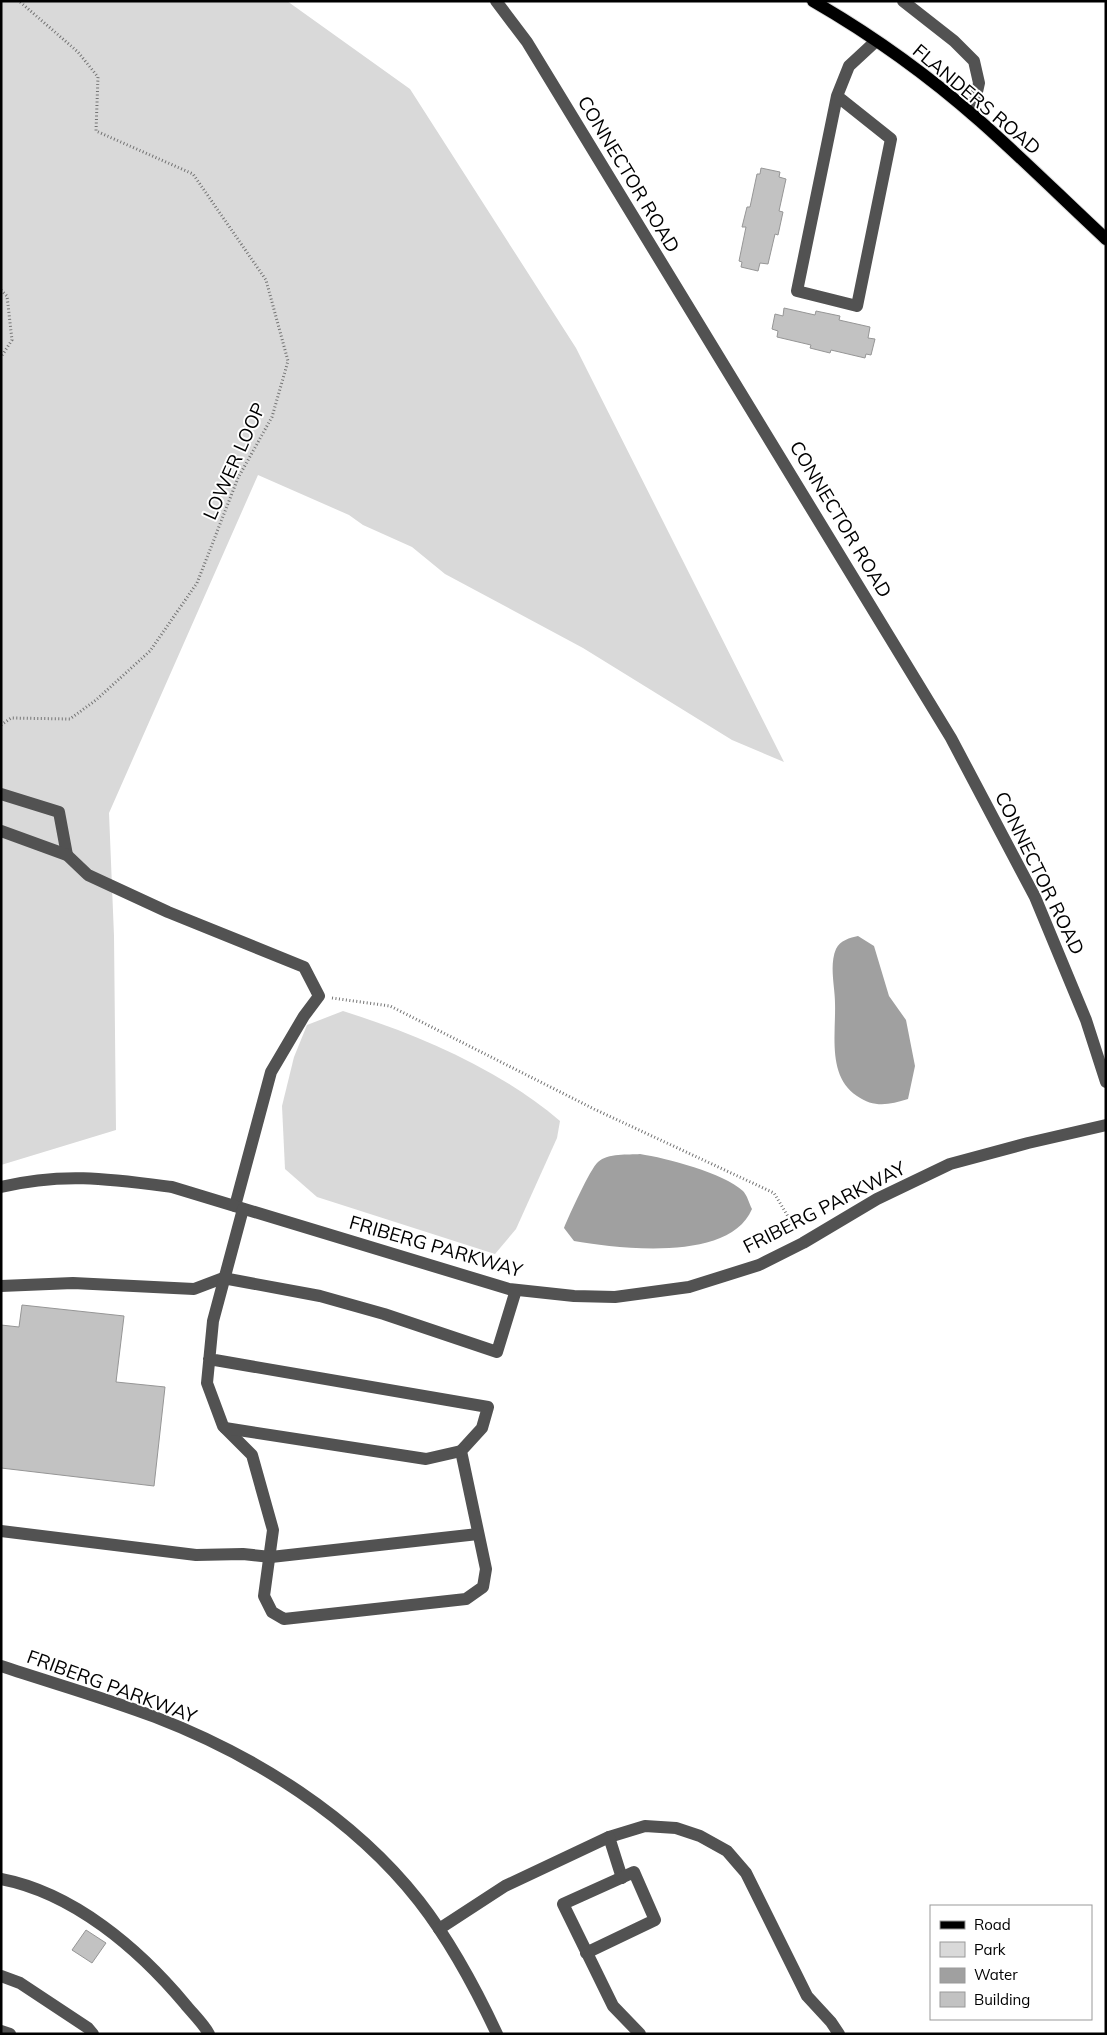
<svg xmlns="http://www.w3.org/2000/svg" width="1107" height="2035" viewBox="0 0 1107 2035" font-family="Mulish,sans-serif">
	<style>
		.green { fill: #d9d9d9 }
		.water { fill: #a0a0a0 }
		.building { fill: #c2c2c2; stroke: #969696 }
		.lines { fill: none; stroke-linecap: round; stroke-linejoin: round }
		.major-casing { stroke: #dbdbdb; stroke-width: 14 }
		.path { stroke: #747474; stroke-width: 3; stroke-dasharray: 1 2.5; stroke-linecap: butt }
		.minor { stroke: #525252; stroke-width: 12 }
		.major { stroke: #000; stroke-width: 12 }
		.labels { text-anchor: middle; dominant-baseline: central; stroke-width: 4; stroke-linejoin: round; paint-order: stroke }
		.street-label { font-size: 19px; fill: #000; stroke: #fff }
	</style>
	<rect width="100%" height="100%" fill="#fff"/>
	<!-- green -->
	<g class="green">
		<path d="M 1,1 L 287,1 L 410,89 L 576,348 L 784,762 L 732,740 L 583,648 L 445,574 L 412,547 L 363,525 L 349,515 L 258,475 L 109,813 L 114,936 L 116,1130 L 1,1165 Z"/>
		<path d="M 343,1011 C 419,1035 499,1069 560,1121 L 557,1138 L 516,1229 L 495,1254 L 317,1197 L 285,1169 L 282,1106 L 294,1057 L 307,1025 Z"/>
	</g>
	<!-- water -->
	<g class="water">
		<path d="M 858,936 L 874,946 L 889,996 L 906,1020 L 915,1066 L 908,1099 C 889,1105 874,1108 857,1096 C 827,1076 836,1034 835,1003 C 835,987 829,965 836,949 C 840,940 850,938 858,936 Z"/>
		<path d="M 640,1154 C 666,1158 724,1173 743,1191 C 747,1195 749,1203 752,1209 C 730,1262 620,1249 574,1241 L 564,1228 C 569,1216 590,1169 598,1162 C 608,1153 628,1155 640,1154 Z"/>
	</g>
	<!-- building -->
	<g class="building">
		<path d="M 761,168 L 780,172 L 779,177 L 786,179 L 779,211 L 783,212 L 778,235 L 775,234 L 768,264 L 760,263 L 758,271 L 741,267 L 742,262 L 739,261 L 746,227 L 742,227 L 747,207 L 750,207 L 757,174 L 760,174 Z"/>
		<path d="M 784,308 L 815,315 L 816,311 L 840,316 L 839,320 L 870,327 L 868,338 L 875,339 L 871,355 L 866,354 L 865,358 L 831,350 L 830,353 L 810,348 L 811,345 L 777,337 L 778,331 L 772,329 L 775,314 L 783,316 Z"/>
		<path d="M 22,1305 L 124,1316 L 116,1382 L 165,1387 L 154,1486 L 1,1468 L 1,1325 L 19,1327 Z"/>
		<path d="M 86,1930 L 106,1943 L 92,1963 L 72,1950 Z"/>
	</g>
	<g class="lines">
		<defs>
			<path id="major" d="M 813,1 C 872,35 929,76 980,121 C 1023,159 1064,200 1106,239"/>
		</defs>
		<!-- major casing -->
		<use href="#major" class="major-casing"/>
		<!-- path -->
		<g class="path">
			<path d="M 1,290 L 7,296 L 12,340 L 1,357"/>
			<path d="M 1,725 L 11,718 L 70,719 L 96,700 L 150,651 L 197,583 L 238,478 L 272,417 L 288,361 L 266,280 L 193,174 L 96,131 L 98,77 L 78,52 L 19,1"/>
			<path d="M 332,998 L 390,1006 L 594,1109 L 774,1193 L 796,1230"/>
		</g>
		<!-- minor -->
		<g class="minor">
			<path d="M 496,1 L 527,42 L 951,738 L 1035,897 L 1086,1020 L 1106,1082"/>
			<path d="M 903,1 L 954,41 L 974,61 L 979,83 L 972,114"/>
			<path d="M 837,96 L 891,139 L 857,306 L 797,291 L 837,96 L 849,66 L 876,41"/>
			<path d="M 1,794 L 59,812 L 67,855"/>
			<path d="M 1,831 L 67,855 L 88,875 L 168,912 L 304,967 L 319,996 L 304,1016 L 271,1072 L 235,1206"/>
			<path d="M 1,1187 C 63,1172 110,1179 172,1187 L 509,1289 L 574,1296 L 615,1297 L 689,1287 L 759,1265 L 803,1243 L 877,1199 L 950,1164 L 1028,1143 L 1106,1125"/>
			<path d="M 1,1286 L 73,1283 L 194,1289 L 223,1278 L 320,1296 L 384,1314 L 497,1352 L 516,1290"/>
			<path d="M 209,1359 L 488,1407 L 482,1428 L 461,1451 L 486,1569 L 483,1587 L 466,1599 L 284,1619 L 272,1612 L 264,1596 L 273,1530 L 252,1455 L 223,1426 L 207,1383 L 213,1321 L 243,1209"/>
			<path d="M 225,1428 L 426,1459 L 461,1451"/>
			<path d="M 1,1531 L 196,1555 L 243,1554 L 271,1557 L 478,1534"/>
			<path d="M 1,1666 C 52,1683 105,1698 155,1717 C 254,1755 353,1817 419,1901 C 451,1942 475,1987 497,2034"/>
			<path d="M 609,1837 L 645,1826 L 676,1828 L 700,1836 L 727,1851 L 746,1873 L 807,1996 L 831,2022 L 839,2034"/>
			<path d="M 1,1879 C 74,1893 139,1949 185,2004 C 193,2014 203,2023 209,2034"/>
			<path d="M 439,1929 L 505,1886 L 609,1837 L 622,1878"/>
			<path d="M 586,1953 L 655,1920 L 634,1872 L 563,1904 L 613,2006 L 640,2034"/>
			<path d="M 1,1976 L 20,1983 L 88,2028 L 93,2034"/>
			<path d="M 1,2031 L 10,2034"/>
		</g>
		<!-- major -->
		<use href="#major" class="major"/>
	</g>
	<g class="labels">
		<!-- street labels -->
		<g class="street-label">
			<text transform="translate(977 99) rotate(40)">FLANDERS ROAD</text>
			<text transform="translate(629 174) rotate(59)">CONNECTOR ROAD</text>
			<text transform="translate(234 461) rotate(-66)">LOWER LOOP</text>
			<text transform="translate(841 519) rotate(59)">CONNECTOR ROAD</text>
			<text transform="translate(1040 873) rotate(64)">CONNECTOR ROAD</text>
			<text transform="translate(824 1207) rotate(-27)">FRIBERG PARKWAY</text>
			<text transform="translate(436 1246) rotate(16)">FRIBERG PARKWAY</text>
			<text transform="translate(112 1686) rotate(20)">FRIBERG PARKWAY</text>
		</g>
	</g>
	<!-- border -->
	<rect width="1107" height="2035" fill="none" stroke="#000000" stroke-width="5"/>
	<!-- legend -->
	<rect x="930" y="1905" width="162" height="115" fill="#ffffff" stroke="#999999"/>
	<rect x="940" y="1921" width="25" height="8" fill="#000000" stroke="#999999"/>
	<text x="974" y="1930" font-size="15" fill="#000000">Road</text>
	<rect x="940" y="1942" width="25" height="15" fill="#d9d9d9" stroke="#999999"/>
	<text x="974" y="1955" font-size="15" fill="#000000">Park</text>
	<rect x="940" y="1968" width="25" height="15" fill="#a0a0a0" stroke="#999999"/>
	<text x="974" y="1980" font-size="15" fill="#000000">Water</text>
	<rect x="940" y="1992" width="25" height="15" fill="#c2c2c2" stroke="#999999"/>
	<text x="974" y="2005" font-size="15" fill="#000000">Building</text>
</svg>
